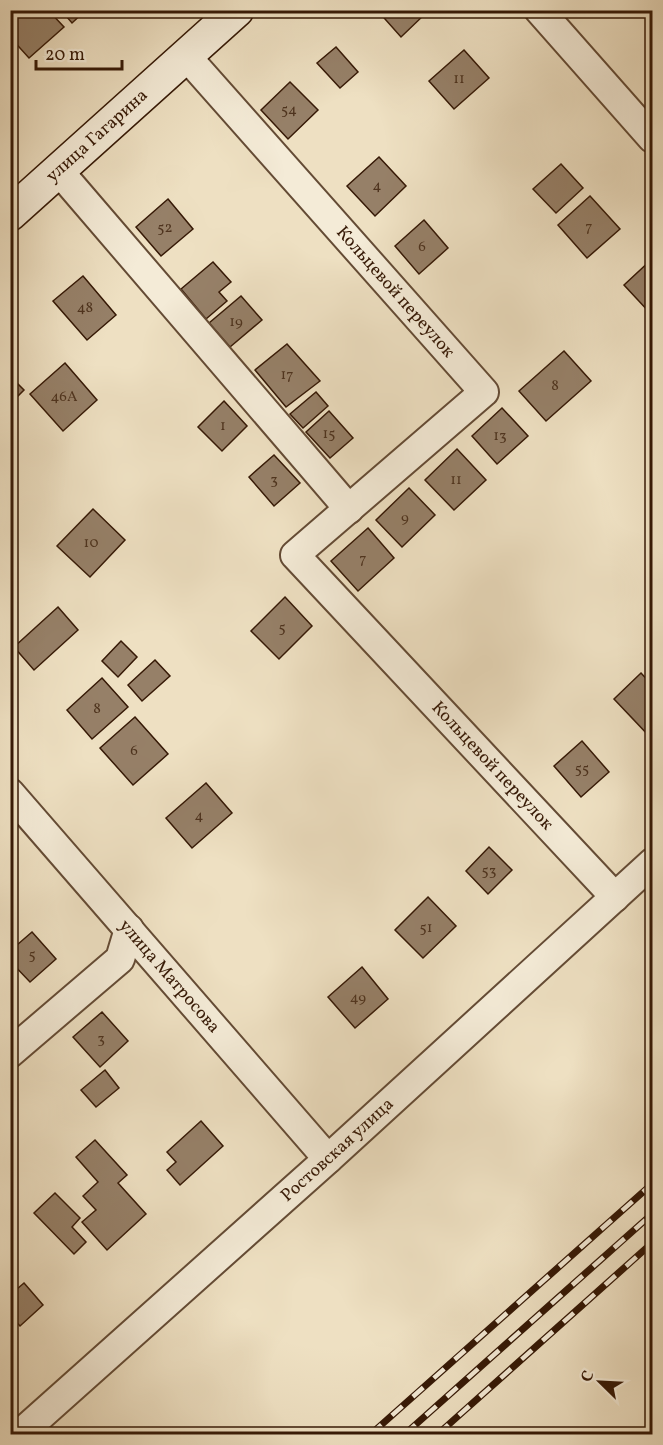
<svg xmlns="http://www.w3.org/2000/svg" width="663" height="1445" viewBox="0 0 663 1445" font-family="Vollkorn,serif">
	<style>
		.building { fill: #968068; stroke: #361906; stroke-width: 1.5 }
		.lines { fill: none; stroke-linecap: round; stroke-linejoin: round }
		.minor-casing { stroke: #644b35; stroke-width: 32 }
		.secondary-casing { stroke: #361906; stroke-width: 36 }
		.minor { stroke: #f4ebd7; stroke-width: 28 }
		.secondary { stroke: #f4ebd7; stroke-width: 33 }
		.rail-casing { stroke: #361906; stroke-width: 7 }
		.rail { stroke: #f4ebd7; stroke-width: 4.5; stroke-dasharray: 14; stroke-linecap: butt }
		.labels { text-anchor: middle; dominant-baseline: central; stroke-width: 4.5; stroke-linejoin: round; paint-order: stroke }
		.number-label { font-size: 15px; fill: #4e331e }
		.street-label { font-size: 18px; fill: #361906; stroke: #f4ebd7 }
	</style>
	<rect width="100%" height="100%" fill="#eee0c2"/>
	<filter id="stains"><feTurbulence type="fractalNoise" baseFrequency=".00333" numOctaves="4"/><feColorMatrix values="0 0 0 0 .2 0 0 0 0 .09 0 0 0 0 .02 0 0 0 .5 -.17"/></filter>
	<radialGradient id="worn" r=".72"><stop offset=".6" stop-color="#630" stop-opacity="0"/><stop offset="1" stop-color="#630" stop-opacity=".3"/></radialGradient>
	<!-- building -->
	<g class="building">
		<path d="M 26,10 L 48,10 L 64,27 L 29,58 L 10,37 L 10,25 Z"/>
		<path d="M 61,10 L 86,10 L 72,23 Z"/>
		<path d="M 377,10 L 422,10 L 425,14 L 401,37 Z"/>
		<path d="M 336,47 L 358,72 L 340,88 L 317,63 Z"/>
		<path d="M 464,50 L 489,78 L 454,109 L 429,81 Z"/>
		<path d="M 290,82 L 318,110 L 288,139 L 261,110 Z"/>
		<path d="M 379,157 L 406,186 L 375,216 L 347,186 Z"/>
		<path d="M 561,164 L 583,188 L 556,213 L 533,189 Z"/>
		<path d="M 590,196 L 620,229 L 587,258 L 558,225 Z"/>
		<path d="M 168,199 L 193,229 L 161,256 L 136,227 Z"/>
		<path d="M 424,220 L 448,248 L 419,274 L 395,246 Z"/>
		<path d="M 652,259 L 652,311 L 650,313 L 624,285 Z"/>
		<path d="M 213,262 L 231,282 L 219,292 L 227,301 L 206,319 L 181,289 Z"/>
		<path d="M 83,276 L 116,315 L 87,340 L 53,301 Z"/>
		<path d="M 241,296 L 262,320 L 230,347 L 209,323 Z"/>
		<path d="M 287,344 L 320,381 L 286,407 L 255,370 Z"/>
		<path d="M 564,351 L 591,381 L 546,421 L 519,391 Z"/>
		<path d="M 65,363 L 97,400 L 63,431 L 30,394 Z"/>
		<path d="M 10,376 L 24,390 L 10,404 Z"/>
		<path d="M 316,392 L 328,406 L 303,428 L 290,414 Z"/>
		<path d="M 224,401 L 247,426 L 222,451 L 198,427 Z"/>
		<path d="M 502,408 L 528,436 L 497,464 L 472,436 Z"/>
		<path d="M 329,411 L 353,438 L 330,458 L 306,432 Z"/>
		<path d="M 457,449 L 486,480 L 454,510 L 425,480 Z"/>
		<path d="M 274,455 L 300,483 L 274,506 L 249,477 Z"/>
		<path d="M 409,488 L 435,515 L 402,547 L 376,520 Z"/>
		<path d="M 93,509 L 125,540 L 90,577 L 57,546 Z"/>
		<path d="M 368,528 L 394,558 L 358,591 L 331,561 Z"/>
		<path d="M 285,597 L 312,626 L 279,659 L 251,631 Z"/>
		<path d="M 58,607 L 78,630 L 34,670 L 14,647 Z"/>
		<path d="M 121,641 L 137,657 L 118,677 L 102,661 Z"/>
		<path d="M 155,660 L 170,676 L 142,701 L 128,685 Z"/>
		<path d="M 641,673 L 652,685 L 652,739 L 614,699 Z"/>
		<path d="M 102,678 L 128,707 L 92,739 L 67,710 Z"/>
		<path d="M 135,717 L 168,754 L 133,785 L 100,748 Z"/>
		<path d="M 582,741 L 609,772 L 581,797 L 554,766 Z"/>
		<path d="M 206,783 L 232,813 L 192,848 L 166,818 Z"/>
		<path d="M 489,847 L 512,870 L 488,894 L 466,871 Z"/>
		<path d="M 428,897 L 456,926 L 423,958 L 395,930 Z"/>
		<path d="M 32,932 L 56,959 L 30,982 L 10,961 L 10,951 Z"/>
		<path d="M 362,967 L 388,999 L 355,1028 L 328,997 Z"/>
		<path d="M 102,1012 L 128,1041 L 100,1067 L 73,1037 Z"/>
		<path d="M 105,1070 L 119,1088 L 96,1107 L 81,1090 Z"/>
		<path d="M 201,1121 L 223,1146 L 180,1185 L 167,1170 L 176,1162 L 167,1152 Z"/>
		<path d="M 95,1140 L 127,1175 L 118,1183 L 146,1214 L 107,1250 L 82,1222 L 96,1210 L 83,1196 L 98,1182 L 76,1157 Z"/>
		<path d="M 55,1193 L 80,1218 L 72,1227 L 86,1242 L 74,1254 L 34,1213 Z"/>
		<path d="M 24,1283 L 43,1305 L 20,1326 L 10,1315 L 10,1295 Z"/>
	</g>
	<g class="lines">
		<defs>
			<g id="minor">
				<path d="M 539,10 L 652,138"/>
				<path id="s1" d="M 187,57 L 484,392 L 295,555 L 615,897"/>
				<path d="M 58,170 L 349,509"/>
				<path id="s2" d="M 10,793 L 328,1159"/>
				<path d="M 10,1053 L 120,959 L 129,929"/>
				<path id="s3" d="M 20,1434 L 328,1159 L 652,863"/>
			</g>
			<g id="secondary">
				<path id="s4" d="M 10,214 L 237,10"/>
			</g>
		</defs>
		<!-- minor casing -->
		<use href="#minor" class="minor-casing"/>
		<!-- secondary casing -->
		<use href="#secondary" class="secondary-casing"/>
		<!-- minor -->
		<use href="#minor" class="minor"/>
		<!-- secondary -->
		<use href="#secondary" class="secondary"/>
		<defs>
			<g id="rail">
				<path d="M 371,1434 L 652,1184"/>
				<path d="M 405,1434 L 652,1214"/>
				<path d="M 438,1434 L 652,1243"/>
			</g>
		</defs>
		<!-- rail casing -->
		<use href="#rail" class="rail-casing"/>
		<!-- rail -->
		<use href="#rail" class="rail"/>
	</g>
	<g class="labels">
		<!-- number labels -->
		<g class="number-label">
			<text x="459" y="79">11</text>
			<text x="289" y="110">54</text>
			<text x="377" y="186">4</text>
			<text x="589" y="227">7</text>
			<text x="165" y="228">52</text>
			<text x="422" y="247">6</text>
			<text x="85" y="308">48</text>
			<text x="236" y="322">19</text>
			<text x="287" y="375">17</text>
			<text x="555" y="386">8</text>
			<text x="64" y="397">46А</text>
			<text x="223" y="426">1</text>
			<text x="329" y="434">15</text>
			<text x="500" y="436">13</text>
			<text x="274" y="480">3</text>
			<text x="456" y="480">11</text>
			<text x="405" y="518">9</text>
			<text x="91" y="543">10</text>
			<text x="363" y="559">7</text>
			<text x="282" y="628">5</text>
			<text x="97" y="709">8</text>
			<text x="134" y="751">6</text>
			<text x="582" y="769">55</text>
			<text x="199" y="816">4</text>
			<text x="489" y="871">53</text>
			<text x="426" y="928">51</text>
			<text x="32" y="955">5</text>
			<text x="358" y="998">49</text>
			<text x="101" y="1039">3</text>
		</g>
		<!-- street labels -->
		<g class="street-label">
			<text stroke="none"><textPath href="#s4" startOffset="117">улица Гагарина</textPath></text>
			<text stroke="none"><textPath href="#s1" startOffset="314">Кольцевой переулок</textPath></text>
			<text stroke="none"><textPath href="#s1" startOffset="986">Кольцевой переулок</textPath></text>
			<text stroke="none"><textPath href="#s2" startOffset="243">улица Матросова</textPath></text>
			<text stroke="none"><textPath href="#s3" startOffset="426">Ростовская улица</textPath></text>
		</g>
	</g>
	<!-- margin -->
	<rect width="663" height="1445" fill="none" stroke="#eee0c2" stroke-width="36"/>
	<rect x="12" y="12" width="639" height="1421" fill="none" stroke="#361906" stroke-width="3"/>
	<rect x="18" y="18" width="627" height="1409" fill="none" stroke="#361906" stroke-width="1.5"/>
	<!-- north arrow -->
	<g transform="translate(600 1382) rotate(294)" stroke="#f4ebd7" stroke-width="4.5" paint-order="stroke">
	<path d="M0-4.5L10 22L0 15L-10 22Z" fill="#361906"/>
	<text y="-9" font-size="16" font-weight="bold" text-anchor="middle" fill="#361906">С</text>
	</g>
	<!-- scale -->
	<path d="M36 60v9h86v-9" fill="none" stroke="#361906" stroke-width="3"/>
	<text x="45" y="60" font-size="18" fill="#361906" stroke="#f4ebd7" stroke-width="4.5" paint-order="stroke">20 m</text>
	<rect width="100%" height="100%" filter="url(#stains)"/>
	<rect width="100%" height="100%" fill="url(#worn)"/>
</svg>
